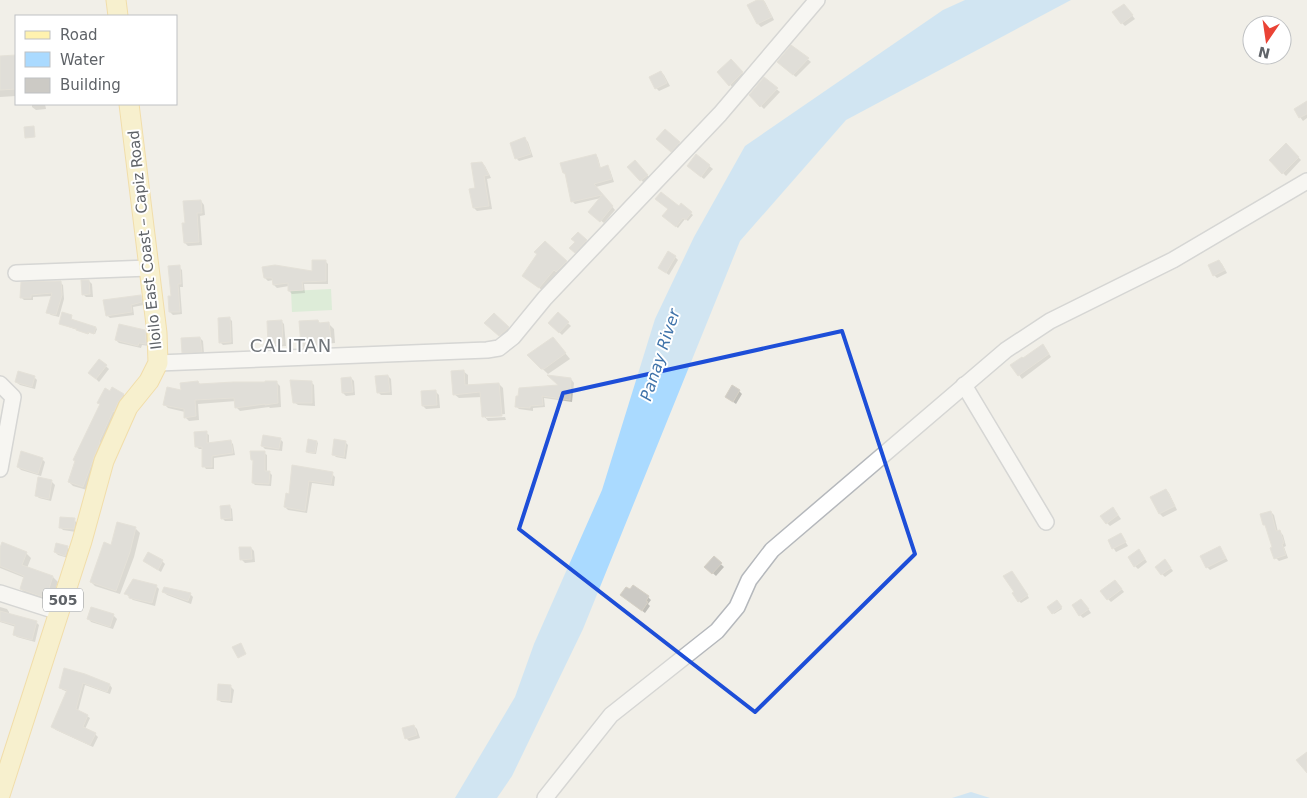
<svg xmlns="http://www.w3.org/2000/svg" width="1307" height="798" viewBox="0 0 1307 798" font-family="'DejaVu Sans',sans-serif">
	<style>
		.green { fill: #c5e8c5 }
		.water { fill: #aadaff }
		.shadow { fill: #0003 }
		.building { fill: #cccac5; stroke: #d6d1c6 }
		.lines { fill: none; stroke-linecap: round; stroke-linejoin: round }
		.minor-casing { stroke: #b5b8bc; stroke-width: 18 }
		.major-casing { stroke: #f2c960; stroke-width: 21 }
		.minor { stroke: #fff; stroke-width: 15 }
		.major { stroke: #fff2af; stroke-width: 19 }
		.marked { fill: none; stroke: #1d4ed8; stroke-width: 4; stroke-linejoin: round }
		.labels { text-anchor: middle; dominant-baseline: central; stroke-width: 4; stroke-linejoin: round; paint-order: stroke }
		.shield { fill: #fff; stroke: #8f9295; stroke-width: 1 }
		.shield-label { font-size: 14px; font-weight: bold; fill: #5f6368 }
		.street-label { font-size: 15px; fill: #5f6368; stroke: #fff }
		.water-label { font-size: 16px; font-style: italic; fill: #4174aa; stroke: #fff }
		.quarter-label { font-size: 18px; letter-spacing: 1px; fill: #70757a; stroke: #fff }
	</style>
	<rect width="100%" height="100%" fill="#f1efe8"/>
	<!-- green -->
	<path class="green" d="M 331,289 L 332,310 L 292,312 L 291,291 Z"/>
	<!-- water -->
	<g class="water">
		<path d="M 965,0 L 1071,0 L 846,120 L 740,241 L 583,629 L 512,776 L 497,798 L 455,798 L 515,697 L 534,644 L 602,490 L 655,319 L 694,237 L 745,146 L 943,10 Z"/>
		<path d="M 971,792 L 990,798 L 952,798 Z"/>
	</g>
	<!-- shadow -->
	<g class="shadow">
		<path d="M 760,0 L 763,0 L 765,2 L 774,20 L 761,27 L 758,24 Z"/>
		<path d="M 1127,9 L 1135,19 L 1125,26 L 1122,23 Z"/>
		<path d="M 792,46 L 811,62 L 796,77 L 781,65 Z"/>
		<path d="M 16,56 L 16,96 L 0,97 L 0,58 Z"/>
		<path d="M 731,61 L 745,76 L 733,88 L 719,72 Z"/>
		<path d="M 661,72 L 664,75 L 670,86 L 659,91 L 656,88 Z"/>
		<path d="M 764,79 L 780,92 L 764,109 L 750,95 Z"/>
		<path d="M 1307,103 L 1307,118 L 1303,121 L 1295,110 Z"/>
		<path d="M 32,104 L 45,104 L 46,109 L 36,110 L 32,107 Z"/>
		<path d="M 665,131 L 682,146 L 674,154 L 657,139 Z"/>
		<path d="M 525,139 L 528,142 L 533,157 L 519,161 L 516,158 Z"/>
		<path d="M 1286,145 L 1301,160 L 1286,176 L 1270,160 Z"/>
		<path d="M 596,155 L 598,158 L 601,169 L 607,167 L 610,170 L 614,182 L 596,187 L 615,210 L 604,223 L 590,212 L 601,198 L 575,204 L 572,201 L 566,176 L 564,173 Z"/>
		<path d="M 697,156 L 713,169 L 704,179 L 691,169 Z"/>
		<path d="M 635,162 L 650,178 L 644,183 L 629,167 Z"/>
		<path d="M 482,163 L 485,166 L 491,178 L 487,179 L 492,209 L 477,211 L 474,208 Z"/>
		<path d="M 201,201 L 204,205 L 205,215 L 200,216 L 202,245 L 188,246 L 185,243 L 186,224 Z"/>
		<path d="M 681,205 L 693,215 L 688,221 L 685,219 L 678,228 L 666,218 Z"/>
		<path d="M 578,234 L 589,244 L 579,255 L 571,248 L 576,242 Z"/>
		<path d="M 545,243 L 569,265 L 560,275 L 558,272 L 542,290 L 527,279 Z"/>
		<path d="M 675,257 L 678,260 L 669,275 L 659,268 Z"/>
		<path d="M 325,261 L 328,264 L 328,284 L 304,284 L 305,293 L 292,294 L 289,291 L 289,286 L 277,288 L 274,285 L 273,280 L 268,281 L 265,278 L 313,272 Z"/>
		<path d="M 1219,261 L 1222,264 L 1227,273 L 1217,278 L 1214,275 Z"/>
		<path d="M 179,267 L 182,270 L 183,287 L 180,287 L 182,314 L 173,315 L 170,312 L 172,297 Z"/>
		<path d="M 89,281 L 92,284 L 93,297 L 86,297 L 83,294 Z"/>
		<path d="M 60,282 L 63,285 L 64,299 L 59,317 L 51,315 L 48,312 L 52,296 L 33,297 L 33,300 L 24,300 L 21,297 Z"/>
		<path d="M 141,296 L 143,299 L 144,305 L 133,307 L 134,315 L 110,318 L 107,315 Z"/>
		<path d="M 494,314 L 511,331 L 503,338 L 486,323 Z"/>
		<path d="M 558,314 L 571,326 L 562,335 L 550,323 Z"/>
		<path d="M 71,316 L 72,317 L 71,320 L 96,328 L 97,329 L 95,334 L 89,332 L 89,334 L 60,324 Z"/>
		<path d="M 229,318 L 232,321 L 233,344 L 223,345 L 220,342 Z"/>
		<path d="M 281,321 L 284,324 L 286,346 L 272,347 L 269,344 Z"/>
		<path d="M 318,321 L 321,324 L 329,324 L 334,329 L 335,343 L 324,344 L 325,350 L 307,351 L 302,346 Z"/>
		<path d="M 145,331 L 148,335 L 149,346 L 142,345 L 141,348 L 119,343 L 116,340 Z"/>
		<path d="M 200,338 L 203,341 L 204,354 L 186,355 L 183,352 Z"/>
		<path d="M 557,343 L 570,359 L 548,374 L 529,356 Z"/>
		<path d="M 1046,349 L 1051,357 L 1022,379 L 1012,365 Z"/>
		<path d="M 100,361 L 109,369 L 99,382 L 93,376 Z"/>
		<path d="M 463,371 L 468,375 L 468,386 L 499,384 L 503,388 L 505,414 L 486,416 L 486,418 L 505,417 L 506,420 L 488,421 L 484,416 L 482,397 L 459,398 L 454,394 Z"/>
		<path d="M 388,376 L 391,379 L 392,395 L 381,395 L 378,392 Z"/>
		<path d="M 34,377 L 37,380 L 35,389 L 20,385 L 16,382 Z"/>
		<path d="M 351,378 L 354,381 L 355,395 L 346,396 L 343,393 Z"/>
		<path d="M 571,379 L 574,383 L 572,402 L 544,398 L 545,407 L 533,408 L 533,411 L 519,409 L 516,406 L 560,386 Z"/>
		<path d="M 198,382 L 201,385 L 277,383 L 280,386 L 281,407 L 270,408 L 269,407 L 240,411 L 236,407 L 236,401 L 198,404 L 199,420 L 189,421 L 185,417 L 185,412 L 168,408 L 164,404 Z"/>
		<path d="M 311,382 L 314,385 L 315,406 L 298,405 L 294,402 Z"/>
		<path d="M 113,389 L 124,395 L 127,398 L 87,490 L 73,486 L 69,482 Z"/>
		<path d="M 739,391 L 742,394 L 736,404 L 726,397 Z"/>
		<path d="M 436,392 L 439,395 L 440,408 L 426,409 L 423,406 Z"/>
		<path d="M 206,433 L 209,435 L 209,444 L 230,441 L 233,444 L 235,455 L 214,458 L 214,469 L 206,469 L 204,466 L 203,449 L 199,449 L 196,446 Z"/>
		<path d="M 280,439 L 283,442 L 282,451 L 265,449 L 262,446 Z"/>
		<path d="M 317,442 L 318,443 L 316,454 L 308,453 L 307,451 Z"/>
		<path d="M 345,442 L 348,445 L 346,459 L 336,457 L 333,454 Z"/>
		<path d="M 264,453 L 267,455 L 267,472 L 269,472 L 272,475 L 271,486 L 255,485 L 253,483 L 254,461 L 252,459 Z"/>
		<path d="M 42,459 L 45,462 L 41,476 L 21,470 L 18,467 Z"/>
		<path d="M 293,467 L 332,474 L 335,477 L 334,486 L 312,483 L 307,513 L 288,510 L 285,507 L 290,495 Z"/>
		<path d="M 39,479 L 52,482 L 55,485 L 51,501 L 39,498 L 36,495 Z"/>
		<path d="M 1166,490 L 1169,493 L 1177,510 L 1163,517 L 1160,514 L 1152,497 Z"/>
		<path d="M 229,506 L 232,509 L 233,521 L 225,521 L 222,518 Z"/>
		<path d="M 1116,512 L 1121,519 L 1110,526 L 1107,523 Z"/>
		<path d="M 1271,512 L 1274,515 L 1278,532 L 1280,532 L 1283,535 L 1286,546 L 1284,547 L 1288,558 L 1279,561 L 1276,558 L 1267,527 L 1264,524 Z"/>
		<path d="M 74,520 L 77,523 L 76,532 L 63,530 L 60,527 Z"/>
		<path d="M 118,524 L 136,529 L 140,533 L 134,557 L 120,594 L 95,586 L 91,582 L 112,547 Z"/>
		<path d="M 1121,535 L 1128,546 L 1116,552 L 1109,541 Z"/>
		<path d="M 57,545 L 68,548 L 71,551 L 68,558 L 58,555 L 55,552 Z"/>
		<path d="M 251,548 L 254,551 L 255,562 L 245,563 L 242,560 Z"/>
		<path d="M 1219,548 L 1222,551 L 1228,561 L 1210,570 L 1207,567 Z"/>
		<path d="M 0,551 L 26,553 L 31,558 L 27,568 L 53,577 L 58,582 L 51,602 L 26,594 L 21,589 L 25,578 L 0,568 Z"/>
		<path d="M 149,554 L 162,561 L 165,564 L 161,572 L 144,561 Z"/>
		<path d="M 1142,554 L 1147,562 L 1138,569 L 1135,566 Z"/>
		<path d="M 714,558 L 724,567 L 716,576 L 706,567 Z"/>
		<path d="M 1168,564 L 1173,571 L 1165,577 L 1162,574 Z"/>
		<path d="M 1014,574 L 1029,598 L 1021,603 L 1019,601 L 1016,592 Z"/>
		<path d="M 1118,584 L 1124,592 L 1111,602 L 1108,599 Z"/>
		<path d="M 156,586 L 159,589 L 155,606 L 133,600 L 126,594 Z"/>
		<path d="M 164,592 L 190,594 L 193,597 L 191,604 L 167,595 Z"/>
		<path d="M 621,595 L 648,597 L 651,600 L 648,604 L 650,606 L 645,613 Z"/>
		<path d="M 1057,602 L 1062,609 L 1054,614 L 1049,607 Z"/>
		<path d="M 1084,603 L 1091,613 L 1083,618 L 1080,615 Z"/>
		<path d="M 0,607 L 7,609 L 9,612 L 9,614 L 36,622 L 39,625 L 35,642 L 17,637 L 14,634 L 16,627 L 0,622 Z"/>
		<path d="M 92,608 L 114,616 L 117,619 L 113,629 L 91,622 L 88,618 Z"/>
		<path d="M 65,670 L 110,685 L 112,688 L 110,694 L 85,685 L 78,711 L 87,716 L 90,718 L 85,729 L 95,734 L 98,737 L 93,747 L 56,730 L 53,727 L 68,692 L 63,690 L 60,688 Z"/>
		<path d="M 230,686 L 234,690 L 232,703 L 221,702 L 218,699 Z"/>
		<path d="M 414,726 L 417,729 L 420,738 L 409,741 L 406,738 Z"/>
	</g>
	<!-- building -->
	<g class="building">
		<path d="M 757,0 L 763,0 L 772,17 L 757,24 L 747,5 Z"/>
		<path d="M 1124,4 L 1133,15 L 1121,24 L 1112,12 Z"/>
		<path d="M 791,45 L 809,58 L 793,75 L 777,62 Z"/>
		<path d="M 16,55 L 16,89 L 0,90 L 0,56 Z"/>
		<path d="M 731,59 L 743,72 L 729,86 L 717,72 Z"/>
		<path d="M 661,71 L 667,83 L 655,89 L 649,77 Z"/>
		<path d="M 764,77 L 778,88 L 760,107 L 749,95 Z"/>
		<path d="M 1307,101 L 1307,114 L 1299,118 L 1294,109 Z"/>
		<path d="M 34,126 L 35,137 L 25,138 L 24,127 Z"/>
		<path d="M 665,129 L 680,142 L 671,152 L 656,139 Z"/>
		<path d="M 525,137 L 531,154 L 515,159 L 510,143 Z"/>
		<path d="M 1286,143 L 1299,157 L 1282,174 L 1269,160 Z"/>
		<path d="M 596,154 L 600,168 L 608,165 L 612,179 L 594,184 L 613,206 L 600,222 L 588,212 L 602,195 L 571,202 L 565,173 L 563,173 L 560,163 Z"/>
		<path d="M 696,154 L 710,165 L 701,177 L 687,166 Z"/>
		<path d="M 635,160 L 648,175 L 640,181 L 627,167 Z"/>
		<path d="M 482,162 L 489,175 L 484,176 L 489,206 L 473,208 L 469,189 L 475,188 L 471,163 Z"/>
		<path d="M 661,192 L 679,206 L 681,203 L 692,212 L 686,220 L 683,218 L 676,227 L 662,216 L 668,209 L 655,199 Z"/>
		<path d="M 201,200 L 202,213 L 197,213 L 199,242 L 184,243 L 182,223 L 185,223 L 183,201 Z"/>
		<path d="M 578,232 L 587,240 L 575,253 L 569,248 L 575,242 L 571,239 Z"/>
		<path d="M 545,241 L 567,261 L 556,272 L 554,270 L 539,288 L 522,276 L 537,254 L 534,252 Z"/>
		<path d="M 668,251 L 676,256 L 666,273 L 658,268 Z"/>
		<path d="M 312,260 L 326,260 L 326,281 L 302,282 L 303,290 L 288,291 L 288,283 L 273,285 L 272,278 L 264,278 L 262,267 L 275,265 L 312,271 Z"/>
		<path d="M 1219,260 L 1225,270 L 1213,276 L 1208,265 Z"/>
		<path d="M 180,265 L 181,284 L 178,284 L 180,312 L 169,312 L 168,296 L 171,296 L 168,266 Z"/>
		<path d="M 81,280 L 89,280 L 90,294 L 82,295 Z"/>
		<path d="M 61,281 L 62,295 L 56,315 L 46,313 L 52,293 L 31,295 L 31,298 L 20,298 L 21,282 Z"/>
		<path d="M 141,295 L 142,302 L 131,305 L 132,312 L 106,316 L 103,300 Z"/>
		<path d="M 62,312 L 72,315 L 71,319 L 96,327 L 94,334 L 88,332 L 88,334 L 76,330 L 77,329 L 59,324 Z"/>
		<path d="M 558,312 L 569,322 L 559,333 L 548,323 Z"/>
		<path d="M 494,313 L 509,327 L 499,336 L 484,323 Z"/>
		<path d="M 230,317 L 231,342 L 219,343 L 218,318 Z"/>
		<path d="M 282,320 L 283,344 L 268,345 L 267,321 Z"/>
		<path d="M 318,320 L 319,323 L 329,322 L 331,339 L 320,340 L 320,346 L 301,347 L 299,321 Z"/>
		<path d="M 119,324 L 145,330 L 146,344 L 139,343 L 138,346 L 115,340 Z"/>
		<path d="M 200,337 L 202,352 L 182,353 L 181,338 Z"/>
		<path d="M 553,337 L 566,353 L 544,369 L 541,369 L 527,355 Z"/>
		<path d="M 1043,344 L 1049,354 L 1018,376 L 1010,365 L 1022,357 L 1023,358 Z"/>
		<path d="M 99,359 L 107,365 L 96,379 L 88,373 Z"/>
		<path d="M 464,370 L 465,385 L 499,383 L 502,416 L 482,417 L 480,392 L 453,395 L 451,371 Z"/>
		<path d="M 18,371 L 35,376 L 32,387 L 15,382 Z"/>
		<path d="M 388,375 L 390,392 L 377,393 L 375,376 Z"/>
		<path d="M 547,375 L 571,378 L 570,400 L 542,396 L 543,405 L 530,406 L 530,408 L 515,407 L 516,396 L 518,396 L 519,388 L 558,385 Z"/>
		<path d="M 351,377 L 353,392 L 342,393 L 341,378 Z"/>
		<path d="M 290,380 L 312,381 L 312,403 L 293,403 Z"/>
		<path d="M 198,381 L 199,384 L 234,382 L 265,382 L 265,381 L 277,381 L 278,403 L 265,405 L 265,404 L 235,408 L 234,398 L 195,400 L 196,416 L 184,418 L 184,409 L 163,405 L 167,387 L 181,390 L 180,383 Z"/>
		<path d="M 732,385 L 740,390 L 733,402 L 725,397 Z"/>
		<path d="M 112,387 L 124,394 L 118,402 L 114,412 L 113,411 L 99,442 L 100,442 L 94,457 L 83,487 L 68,482 L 75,461 L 73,460 L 100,404 L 97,403 L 105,388 L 110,391 Z"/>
		<path d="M 436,390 L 437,405 L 422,406 L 421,391 Z"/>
		<path d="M 207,431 L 207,443 L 231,440 L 233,453 L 212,456 L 212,467 L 202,467 L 202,447 L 195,447 L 194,432 Z"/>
		<path d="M 263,435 L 281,438 L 279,449 L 261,446 Z"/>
		<path d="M 308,439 L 317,441 L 315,453 L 306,452 Z"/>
		<path d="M 334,439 L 346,441 L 344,457 L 332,455 Z"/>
		<path d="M 21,451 L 43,458 L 38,474 L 17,467 Z"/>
		<path d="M 250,451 L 265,451 L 265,471 L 270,471 L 269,484 L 252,483 L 253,460 L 251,460 Z"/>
		<path d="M 292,465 L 333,472 L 331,484 L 309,481 L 305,511 L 284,507 L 286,493 L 289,494 Z"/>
		<path d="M 38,477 L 52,480 L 49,499 L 35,496 Z"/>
		<path d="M 1166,489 L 1175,506 L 1159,514 L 1150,497 Z"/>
		<path d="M 230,505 L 231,518 L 221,519 L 220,506 Z"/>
		<path d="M 1113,507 L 1118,515 L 1106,524 L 1100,516 Z"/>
		<path d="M 1271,511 L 1276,531 L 1280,530 L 1284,543 L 1282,544 L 1286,555 L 1274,559 L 1270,548 L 1272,547 L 1265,525 L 1263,525 L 1260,514 Z"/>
		<path d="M 60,517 L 75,518 L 74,529 L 59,528 Z"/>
		<path d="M 117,522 L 136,527 L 130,552 L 116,591 L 90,582 L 104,542 L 111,545 Z"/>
		<path d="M 1121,533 L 1126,542 L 1112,549 L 1108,540 Z"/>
		<path d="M 2,542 L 27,552 L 22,565 L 53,576 L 46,598 L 20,589 L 24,576 L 0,566 L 0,548 Z"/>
		<path d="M 56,543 L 68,546 L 65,556 L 54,552 Z"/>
		<path d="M 1220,546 L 1226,558 L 1206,568 L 1200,556 Z"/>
		<path d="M 239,547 L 251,547 L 252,559 L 240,560 Z"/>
		<path d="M 1139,549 L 1145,559 L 1134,567 L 1128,557 Z"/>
		<path d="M 148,552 L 163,560 L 158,570 L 143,561 Z"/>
		<path d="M 714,556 L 722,563 L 712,574 L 704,567 Z"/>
		<path d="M 1165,559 L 1171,568 L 1161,575 L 1155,567 Z"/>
		<path d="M 1012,571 L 1028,595 L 1018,602 L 1012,593 L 1014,592 L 1003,576 Z"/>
		<path d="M 133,579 L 157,585 L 152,603 L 129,598 L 129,595 L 124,594 Z"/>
		<path d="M 1115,580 L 1122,589 L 1107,600 L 1100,591 Z"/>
		<path d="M 633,585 L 649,596 L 646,601 L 648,602 L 642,611 L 620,595 L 626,587 L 630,589 Z"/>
		<path d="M 164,587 L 191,593 L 188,601 L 162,592 Z"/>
		<path d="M 1081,599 L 1089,609 L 1079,616 L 1072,605 Z"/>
		<path d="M 1057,600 L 1062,607 L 1052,614 L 1047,607 Z"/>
		<path d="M 91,607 L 114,614 L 110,627 L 87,619 Z"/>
		<path d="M 0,611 L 37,621 L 32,640 L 13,635 L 15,625 L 0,621 Z"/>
		<path d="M 241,643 L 246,654 L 238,658 L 232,647 Z"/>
		<path d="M 64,668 L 85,674 L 110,684 L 107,692 L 83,683 L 76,709 L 88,715 L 83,727 L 96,733 L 90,745 L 51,727 L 67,690 L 59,688 Z"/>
		<path d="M 218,684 L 231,685 L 230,701 L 217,700 Z"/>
		<path d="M 414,725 L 417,735 L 405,739 L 402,728 Z"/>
		<path d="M 1307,752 L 1307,773 L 1296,760 Z"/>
	</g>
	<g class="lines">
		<defs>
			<g id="minor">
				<path d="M 16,273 L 149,268"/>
				<path d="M 158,363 L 487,350 L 499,348 L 513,337 L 545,298 L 720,114 L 817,0"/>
				<path d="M 0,384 L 13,397 L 0,469"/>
				<path d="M 964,385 L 1046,522"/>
				<path d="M 0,593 L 59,612"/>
				<path d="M 545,798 L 611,715 L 717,631 L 737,607 L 749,580 L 772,550 L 1006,350 L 1050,321 L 1173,260 L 1307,181"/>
			</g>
			<g id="major">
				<path d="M 116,0 L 118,16"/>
				<path d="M 0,795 L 82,541 L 104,461 L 128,407 L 149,381 L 158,363 L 157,333 L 129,104"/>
			</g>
		</defs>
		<!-- minor casing -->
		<use href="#minor" class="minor-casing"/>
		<!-- major casing -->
		<use href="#major" class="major-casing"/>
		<!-- minor -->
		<use href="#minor" class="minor"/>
		<!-- major -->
		<use href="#major" class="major"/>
	</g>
	<!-- marked area -->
	<path d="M0 0H1307V798H0ZM 842,331 L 915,554 L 755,712 L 519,529 L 563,393 Z" fill="#f1efe8" fill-opacity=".55" fill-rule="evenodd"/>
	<path class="marked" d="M 842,331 L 915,554 L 755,712 L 519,529 L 563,393 Z"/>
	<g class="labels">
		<!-- shield labels -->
		<rect class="shield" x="43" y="588.5" width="40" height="23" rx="4"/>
		<g class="shield-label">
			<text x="63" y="600">505</text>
		</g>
		<!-- street labels -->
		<g class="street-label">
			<text transform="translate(145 240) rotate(-96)">Iloilo East Coast – Capiz Road</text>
		</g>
		<!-- water labels -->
		<g class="water-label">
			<text transform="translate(660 355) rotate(-72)">Panay River</text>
		</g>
		<!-- quarter labels -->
		<g class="quarter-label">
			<text x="291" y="345">CALITAN</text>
		</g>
	</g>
	<!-- legend -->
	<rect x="15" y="15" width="162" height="90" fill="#ffffff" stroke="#bfc1c3"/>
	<rect x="25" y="31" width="25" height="8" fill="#fff2af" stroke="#bfc1c3"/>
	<text x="60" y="40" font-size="15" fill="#5f6368">Road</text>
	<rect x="25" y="52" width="25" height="15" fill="#aadaff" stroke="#bfc1c3"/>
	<text x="60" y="65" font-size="15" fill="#5f6368">Water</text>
	<rect x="25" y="78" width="25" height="15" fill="#cccac5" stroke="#bfc1c3"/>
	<text x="60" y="90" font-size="15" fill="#5f6368">Building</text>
	<!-- north arrow -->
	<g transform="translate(1267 40) rotate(193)"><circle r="24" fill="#ffffff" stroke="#bfc1c3"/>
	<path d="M0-4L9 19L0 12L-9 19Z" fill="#ea4335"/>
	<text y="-8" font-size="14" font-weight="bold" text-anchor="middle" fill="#5f6368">N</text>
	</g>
</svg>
